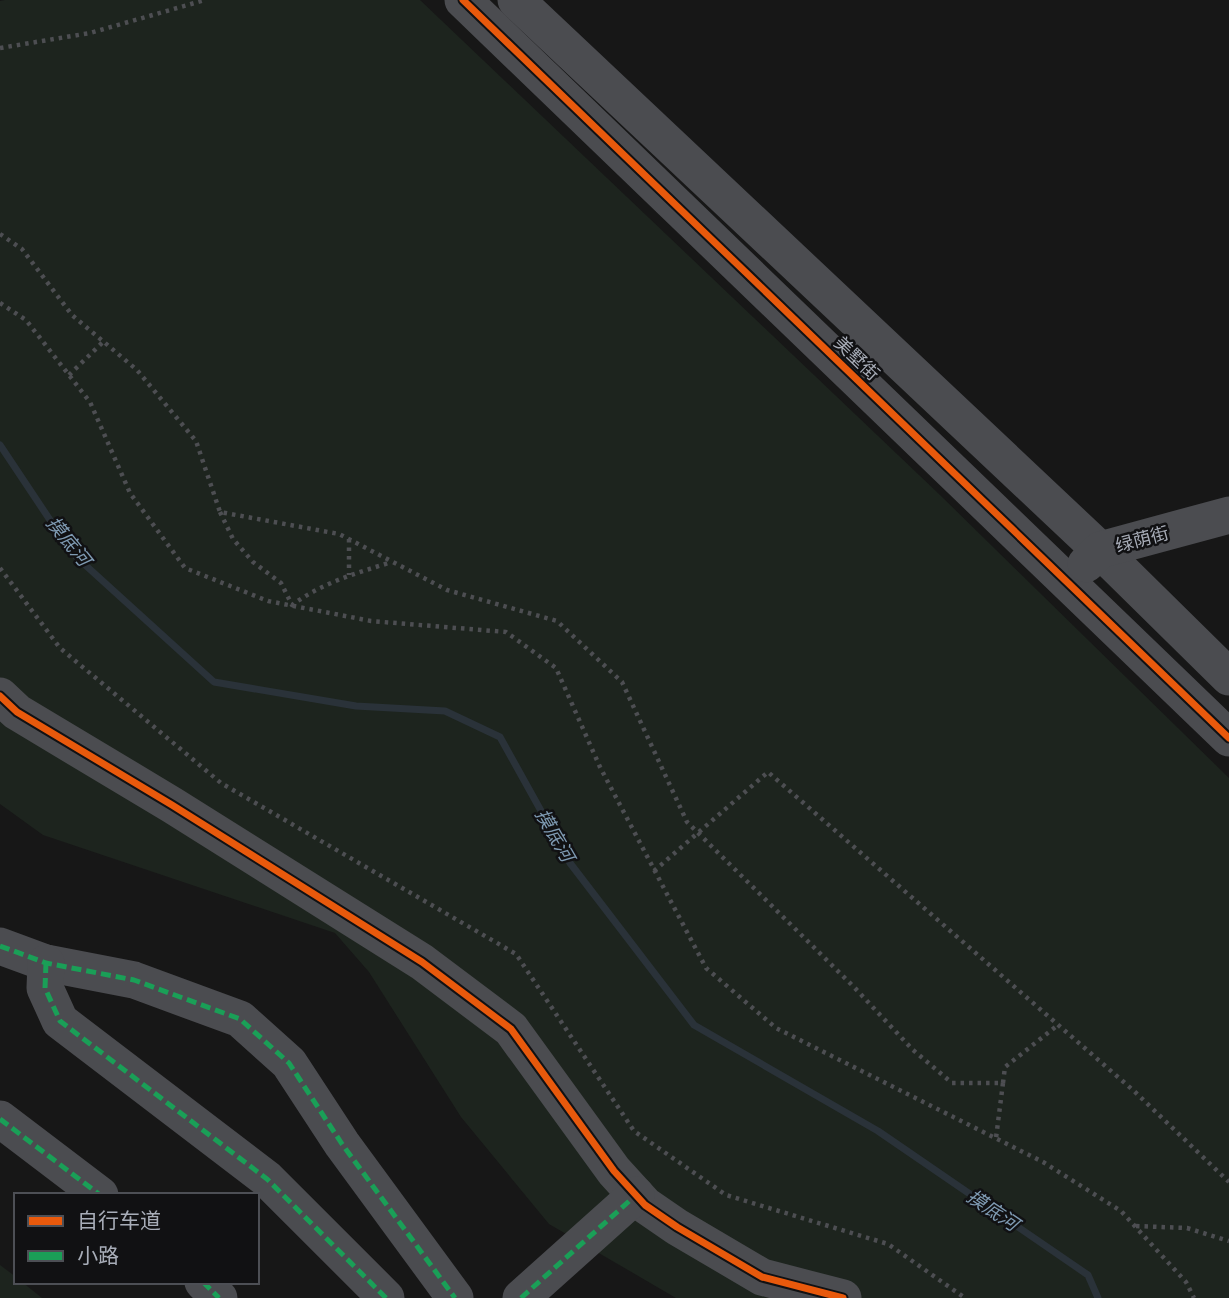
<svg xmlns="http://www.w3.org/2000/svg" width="1229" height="1298" viewBox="0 0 1229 1298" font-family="'DejaVu Sans','Noto Sans SC',sans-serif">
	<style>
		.green { fill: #1d241e }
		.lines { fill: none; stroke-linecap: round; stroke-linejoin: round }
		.stream { stroke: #2a3239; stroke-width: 7 }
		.path { stroke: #4d4e52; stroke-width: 4.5; stroke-dasharray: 3.5 5; stroke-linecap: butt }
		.minor { stroke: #4b4c50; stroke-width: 37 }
		.quiet { stroke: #1a9f57; stroke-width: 5; stroke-dasharray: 10 5; stroke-linecap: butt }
		.cycleway-casing { stroke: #111113; stroke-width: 11 }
		.cycleway { stroke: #e8590c; stroke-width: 7 }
		.labels { text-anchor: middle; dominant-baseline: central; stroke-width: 5; stroke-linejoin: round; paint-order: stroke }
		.street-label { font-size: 18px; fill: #a8adb8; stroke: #111113 }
		.water-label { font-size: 19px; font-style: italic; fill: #7f9bb3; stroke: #111113 }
	</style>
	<rect width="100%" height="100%" fill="#171717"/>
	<!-- green -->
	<g class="green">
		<path d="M 5,0 L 420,0 L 940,495 L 1229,778 L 1229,1298 L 676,1298 L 549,1224 L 461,1117 L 369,972 L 335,933 L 43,835 L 0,804 L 0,1 Z"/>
		<path d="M 0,1265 L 16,1277 L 16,1282 L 22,1282 L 42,1298 L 0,1298 Z"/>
	</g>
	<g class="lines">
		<!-- stream -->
		<path class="stream" d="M 0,445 L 72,553 L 214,682 L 356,706 L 445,711 L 500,737 L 570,863 L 694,1025 L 878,1131 L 1088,1275 L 1098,1298"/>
		<!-- path -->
		<g class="path">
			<path d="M 0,48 L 90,33 L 205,0"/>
			<path d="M 0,234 L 22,249 L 72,315 L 137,370 L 196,441 L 220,512 L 339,534 L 447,590 L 557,621 L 622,682 L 687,822 L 853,986 L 913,1050 L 952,1083 L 1003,1083 L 996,1138"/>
			<path d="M 0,303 L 26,320 L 90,402 L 130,493 L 185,568 L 268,601 L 371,621 L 506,632 L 556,668 L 600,767 L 706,968 L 776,1028 L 1043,1162 L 1121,1211 L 1186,1282 L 1194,1298"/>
			<path d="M 69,375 L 103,342"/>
			<path d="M 220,512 L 233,539 L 253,562 L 281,583 L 292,605 C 322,583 356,573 392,562"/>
			<path d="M 349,539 L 349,575"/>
			<path d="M 0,568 L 60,648 L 221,783 L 516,954 L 634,1131 L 726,1195 L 888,1244 L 965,1298"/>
			<path d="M 654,871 L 768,772 L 1134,1091 L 1229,1182"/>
			<path d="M 1003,1083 L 1005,1067 L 1058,1025"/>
			<path d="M 1136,1226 L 1187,1228 L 1229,1241"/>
		</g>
		<!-- minor -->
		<g class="minor">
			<path d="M 463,0 L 1229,738"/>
			<path d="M 516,0 L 1100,550 L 1229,677"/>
			<path d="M 1086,564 L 1100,550 L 1229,515"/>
			<path d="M 0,696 L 17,712 L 172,805 L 422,962 L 511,1029 L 614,1171 L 645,1205 L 677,1227 L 762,1277 L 843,1298"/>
			<path d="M 0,946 L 46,963 L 134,980 L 240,1019 L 289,1063 L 342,1144 L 455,1298"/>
			<path d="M 46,963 L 45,988 L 60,1021 L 267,1179 L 386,1298"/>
			<path d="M 0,1119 L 100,1195"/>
			<path d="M 203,1282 L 219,1298"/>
			<path d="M 521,1298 L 636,1195"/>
		</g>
		<!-- quiet -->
		<g class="quiet">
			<path d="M 0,946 L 46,963 L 134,980 L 240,1019 L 289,1063 L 342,1144 L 455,1298"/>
			<path d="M 46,963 L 45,988 L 60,1021 L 267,1179 L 386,1298"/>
			<path d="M 0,1119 L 100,1195"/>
			<path d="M 203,1282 L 219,1298"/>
			<path d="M 521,1298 L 636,1195"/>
		</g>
		<defs>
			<g id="cycleway">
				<path d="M 463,0 L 1229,738"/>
				<path d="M 0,696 L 17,712 L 172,805 L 422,962 L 511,1029 L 614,1171 L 645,1205 L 677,1227 L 762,1277 L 843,1298"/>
			</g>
		</defs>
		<!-- cycleway casing -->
		<use href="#cycleway" class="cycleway-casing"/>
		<!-- cycleway -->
		<use href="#cycleway" class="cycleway"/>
	</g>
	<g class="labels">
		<!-- street labels -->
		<g class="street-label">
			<text transform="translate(857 358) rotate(44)">美墅街</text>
			<text transform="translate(1142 539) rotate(-15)">绿荫街</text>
		</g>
		<!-- water labels -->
		<g class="water-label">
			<text transform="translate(69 541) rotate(51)">摸底河</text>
			<text transform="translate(555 835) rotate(60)">摸底河</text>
			<text transform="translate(993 1210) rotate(34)">摸底河</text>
		</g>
	</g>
	<!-- legend -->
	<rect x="14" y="1193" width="245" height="91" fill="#111113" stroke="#4d4f55" stroke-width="2"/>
	<rect x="28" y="1216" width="35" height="10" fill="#e8590c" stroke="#4d4f55" stroke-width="2"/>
	<text x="77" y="1228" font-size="21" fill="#a8adb8">自行车道</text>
	<rect x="28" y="1251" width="35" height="10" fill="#1a9f57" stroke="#4d4f55" stroke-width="2"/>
	<text x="77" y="1263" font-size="21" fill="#a8adb8">小路</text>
</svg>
